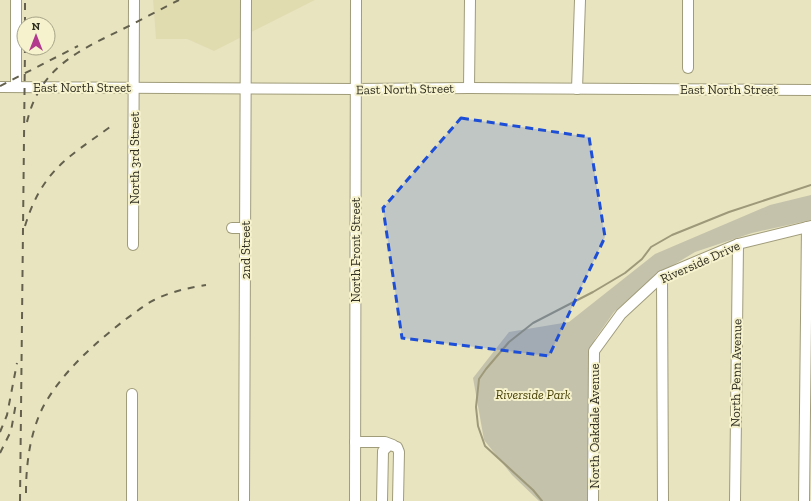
<svg xmlns="http://www.w3.org/2000/svg" width="811" height="501" viewBox="0 0 811 501" font-family="'Zilla Slab',serif">
	<style>
		.built { fill: #e1dcb0 }
		.green { fill: #c4c2ab }
		.lines { fill: none; stroke-linecap: round; stroke-linejoin: round }
		.stream { stroke: #9d9979; stroke-width: 2 }
		.minor-casing { stroke: #a09c7a; stroke-width: 12 }
		.minor { stroke: #fff; stroke-width: 10 }
		.rail { stroke: #63614d; stroke-width: 2; stroke-dasharray: 7 7; stroke-linecap: butt }
		.marked { fill: #1d4ed8; fill-opacity: 0.2; stroke: #1d4ed8; stroke-width: 3; stroke-dasharray: 8 5; stroke-linejoin: round }
		.labels { text-anchor: middle; dominant-baseline: central; stroke-width: 4; stroke-linejoin: round; paint-order: stroke }
		.street-label { font-size: 13px; fill: #312f21; stroke: #f5f2cd }
		.park-label { font-size: 13px; font-style: italic; fill: #484105; stroke: #f5f2cd }
	</style>
	<rect width="100%" height="100%" fill="#e8e4c0"/>
	<!-- built -->
	<path class="built" d="M 153,0 L 315,0 L 214,51 L 187,39 L 156,39 Z"/>
	<!-- green -->
	<path class="green" d="M 811,195 L 811,220 L 752,233 L 695,252 L 657,275 L 614,312 L 595,339 L 589,359 L 587,501 L 539,501 L 512,475 L 484,440 L 473,378 L 509,332 L 569,322 L 655,254 L 770,205 Z"/>
	<g class="lines">
		<!-- stream -->
		<path class="stream" d="M 542,501 L 533,490 L 485,446 L 478,426 L 476,407 L 479,379 L 486,369 L 509,342 L 533,323 L 593,292 L 625,273 L 642,259 L 651,247 L 672,235 L 729,212 L 811,185"/>
		<defs>
			<g id="minor">
				<path d="M 688,68 L 688,0"/>
				<path d="M 0,87 L 355,89 L 469,88 L 811,90"/>
				<path d="M 16,87 L 16,0"/>
				<path d="M 469,88 L 470,0"/>
				<path d="M 577,89 L 580,0"/>
				<path d="M 232,228 L 245,228"/>
				<path d="M 133,245 L 134,0"/>
				<path d="M 662,276 L 663,501"/>
				<path d="M 355,442 L 385,442 L 393,445"/>
				<path d="M 132,501 L 132,394"/>
				<path d="M 244,501 L 246,0"/>
				<path d="M 355,501 L 356,0"/>
				<path d="M 382,501 L 383,451 L 389,445 L 397,447 L 399,452 L 398,501"/>
				<path d="M 593,501 L 594,351 L 621,314 L 662,276 L 738,244 L 811,226"/>
				<path d="M 735,501 L 738,244"/>
				<path d="M 804,501 L 807,227"/>
			</g>
		</defs>
		<!-- minor casing -->
		<use href="#minor" class="minor-casing"/>
		<!-- minor -->
		<use href="#minor" class="minor"/>
		<!-- rail -->
		<g class="rail">
			<path d="M 25,24 L 25,0"/>
			<path d="M 0,86 L 78,46"/>
			<path d="M 27,122 C 39,70 75,52 119,31 C 139,21 159,10 179,0"/>
			<path d="M 25,226 C 42,171 67,158 110,127"/>
			<path d="M 0,432 L 7,415 L 17,363"/>
			<path d="M 0,453 L 11,431 L 16,403"/>
			<path d="M 26,493 C 26,464 30,433 43,407 C 62,372 95,343 126,319 C 135,313 144,305 154,300 C 170,292 187,288 206,285"/>
			<path d="M 20,501 L 25,48"/>
		</g>
	</g>
	<!-- marked area -->
	<path class="marked" d="M 461,118 L 589,137 L 605,237 L 549,356 L 402,338 L 383,208 Z"/>
	<g class="labels">
		<!-- street labels -->
		<g class="street-label">
			<text x="82" y="87">East North Street</text>
			<text transform="translate(405 89) rotate(-1)">East North Street</text>
			<text x="729" y="89">East North Street</text>
			<text transform="translate(134 158) rotate(-90)">North 3rd Street</text>
			<text transform="translate(245 250) rotate(-90)">2nd Street</text>
			<text transform="translate(355 250) rotate(-90)">North Front Street</text>
			<text transform="translate(700 262) rotate(-24)">Riverside Drive</text>
			<text transform="translate(736 373) rotate(-89)">North Penn Avenue</text>
			<text transform="translate(594 426) rotate(-90)">North Oakdale Avenue</text>
		</g>
		<!-- park labels -->
		<g class="park-label">
			<text x="533" y="394">Riverside Park</text>
		</g>
	</g>
	<!-- north arrow -->
	<g transform="translate(36 36)"><circle r="19" fill="#f5f2cd" stroke="#a7a488"/>
	<path d="M0-3L7 15L0 10L-7 15Z" fill="#b2398e"/>
	<text y="-6" font-size="11" font-weight="bold" text-anchor="middle" fill="#312f21">N</text>
	</g>
</svg>
